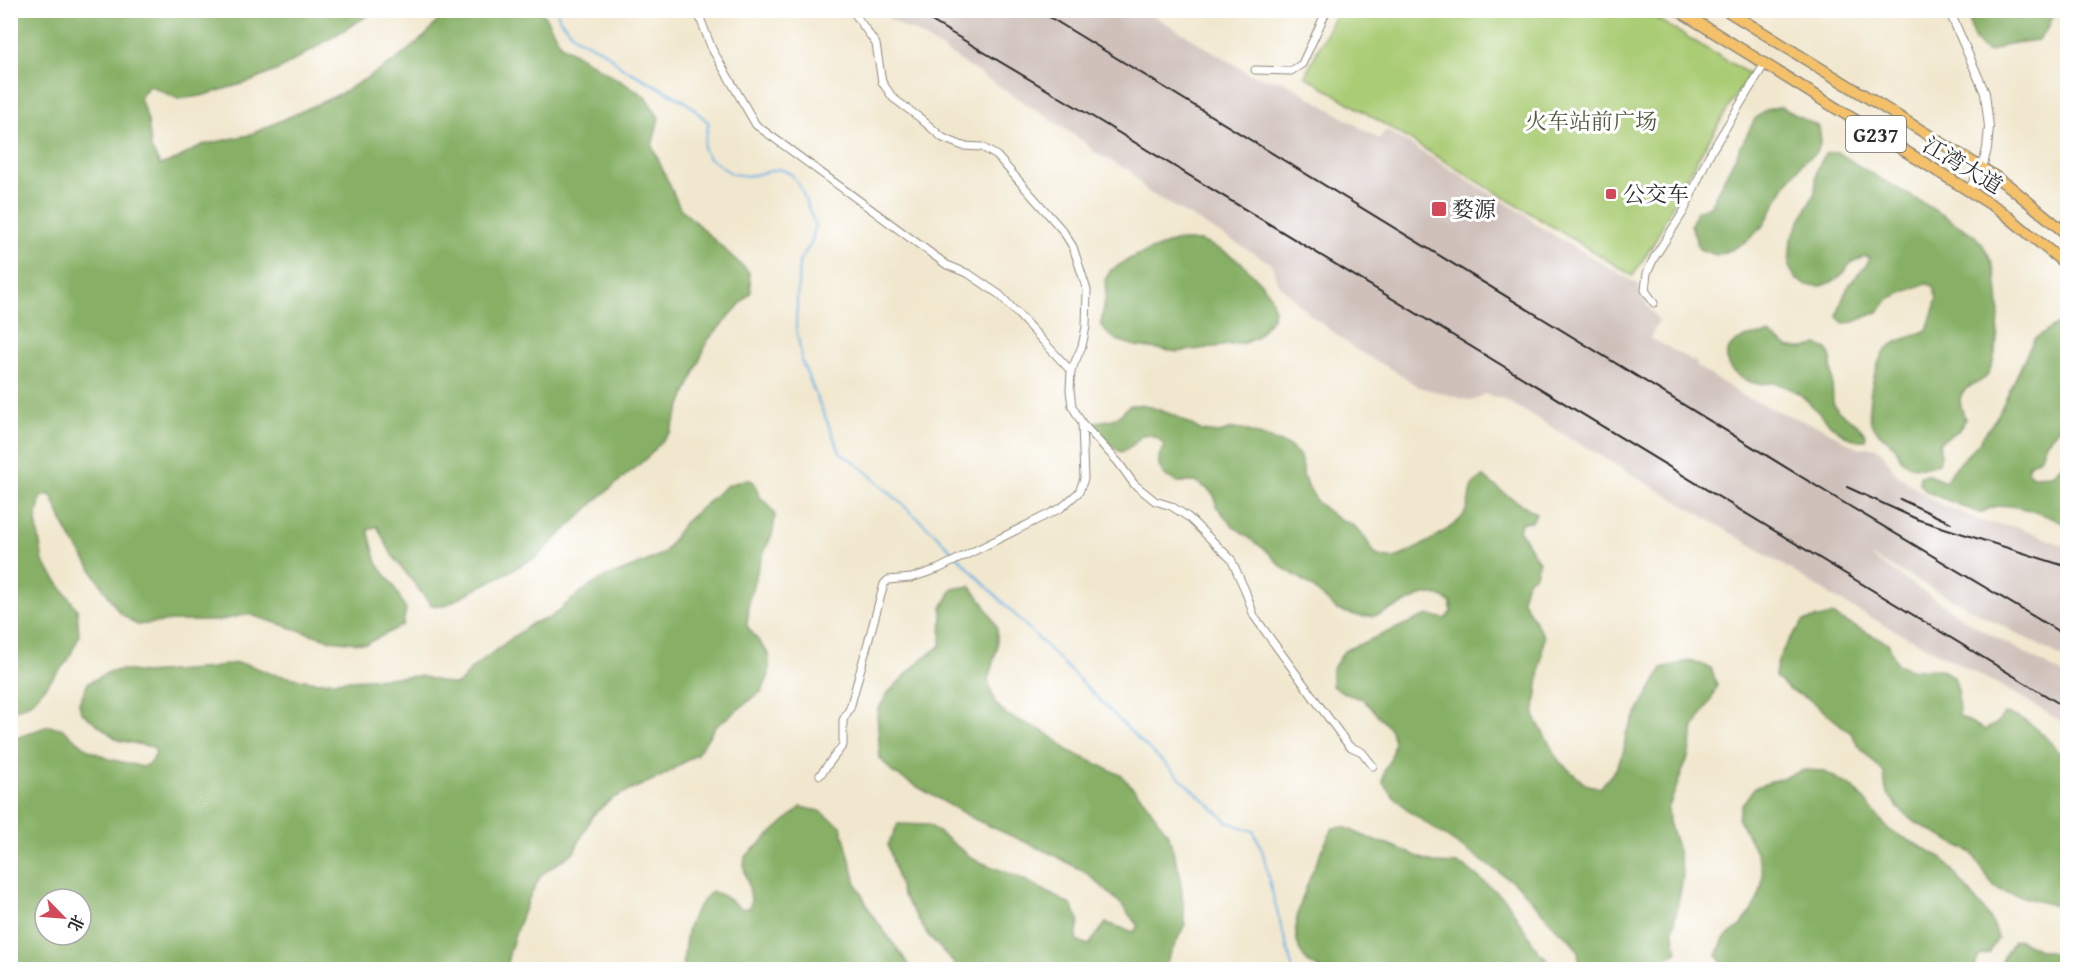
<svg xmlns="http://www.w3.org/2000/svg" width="2078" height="980" viewBox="0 0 2078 980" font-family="'Gentium Book Plus','Noto Serif SC',serif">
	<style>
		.industrial { fill: #cfc0ba }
		.green { fill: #aacc75; stroke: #6a7c50; stroke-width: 1.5 }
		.forest { fill: #87b066; stroke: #596e48; stroke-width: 1.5; fill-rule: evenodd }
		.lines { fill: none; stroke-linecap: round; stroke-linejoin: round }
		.stream { stroke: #6db4e4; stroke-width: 2 }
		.minor-casing { stroke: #8e897c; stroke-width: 9 }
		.tertiary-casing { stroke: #8e897c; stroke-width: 10 }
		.trunk-casing { stroke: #8e897c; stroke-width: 13 }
		.minor { stroke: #fff; stroke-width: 7 }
		.tertiary { stroke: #fff; stroke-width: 8 }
		.trunk { stroke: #f4c16a; stroke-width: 10 }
		.rail { stroke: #2b2b2b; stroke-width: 2 }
		.poi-dot { fill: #d1495b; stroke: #fff; stroke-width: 2 }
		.labels { text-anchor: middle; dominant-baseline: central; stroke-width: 6; stroke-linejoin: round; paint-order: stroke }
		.shield { fill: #fff; stroke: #6b6b6b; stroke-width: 1.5 }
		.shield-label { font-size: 21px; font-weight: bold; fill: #2b2b2b }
		.park-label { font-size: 22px; fill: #515b41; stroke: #fff }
		.street-label { font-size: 22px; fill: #2b2b2b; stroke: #fff }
		.poi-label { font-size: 22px; fill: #2b2b2b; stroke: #fff; text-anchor: start }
	</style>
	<rect width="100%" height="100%" fill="#fff"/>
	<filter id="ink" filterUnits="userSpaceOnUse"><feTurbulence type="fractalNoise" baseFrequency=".0167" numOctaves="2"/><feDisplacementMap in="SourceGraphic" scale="12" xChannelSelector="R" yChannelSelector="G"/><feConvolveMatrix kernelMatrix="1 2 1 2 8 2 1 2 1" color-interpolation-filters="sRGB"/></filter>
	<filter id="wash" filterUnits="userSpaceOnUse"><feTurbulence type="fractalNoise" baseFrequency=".008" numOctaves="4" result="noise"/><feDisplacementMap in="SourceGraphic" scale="24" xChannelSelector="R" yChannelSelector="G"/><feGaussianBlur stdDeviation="1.35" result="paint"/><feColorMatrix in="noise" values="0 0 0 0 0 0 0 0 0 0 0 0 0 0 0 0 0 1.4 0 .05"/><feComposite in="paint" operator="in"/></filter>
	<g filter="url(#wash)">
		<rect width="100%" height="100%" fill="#f1e7ce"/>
		<!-- industrial -->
		<path class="industrial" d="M 878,11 L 1146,11 L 1250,74 L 1263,78 L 1282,80 L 1379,139 L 1386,130 L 1526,215 L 1535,224 L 1639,285 L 1642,298 L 1659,321 L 1650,338 L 1697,363 L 1696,366 L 1745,397 L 1785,414 L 1823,428 L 1857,448 L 1874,447 L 1882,452 L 1896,474 L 1933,501 L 1986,523 L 2019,527 L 2067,547 L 2067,660 L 1867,554 L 1973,625 L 2067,676 L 2067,725 L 2014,693 L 1845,604 L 1743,540 L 1504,399 L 1484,394 L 1472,401 L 1418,387 L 1400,374 L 1355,349 L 1308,313 L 1277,282 L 1272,264 L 1148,192 L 1130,171 L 1097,154 L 1080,139 L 913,30 L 906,29 Z"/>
		<!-- green -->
		<path class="green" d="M 1337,11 L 1644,11 L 1749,74 L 1685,179 L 1655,241 L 1633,276 L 1305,76 Z"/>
		<!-- forest -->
		<g class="forest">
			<path d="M 11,10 L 375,11 L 282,68 L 252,81 L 201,96 L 178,99 L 149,85 L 140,98 L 148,121 L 151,148 L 160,165 L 177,159 L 202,145 L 249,135 L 342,93 L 395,61 L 426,35 L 446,11 L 542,11 L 561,45 L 645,96 L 659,118 L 652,146 L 680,208 L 749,272 L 751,292 L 708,340 L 670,432 L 648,457 L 601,496 L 537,557 L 444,606 L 431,605 L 392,555 L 377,526 L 368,530 L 377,563 L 393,585 L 406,609 L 403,625 L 366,644 L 330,640 L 248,614 L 218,621 L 172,621 L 137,625 L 119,612 L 67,532 L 51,495 L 41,496 L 36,521 L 43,562 L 77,609 L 79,636 L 68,660 L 32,702 L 11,712 Z"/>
			<path d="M 1970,11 L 1970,10 L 2055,11 L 2048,28 L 2038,40 L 2008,44 L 1989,52 C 1972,45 1969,28 1970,11 Z"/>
			<path d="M 1781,107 L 1819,127 L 1821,141 L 1817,152 L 1804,161 L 1786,184 L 1764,225 L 1748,240 L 1733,249 L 1716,255 L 1699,249 L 1691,225 L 1697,211 L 1710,206 L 1755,119 L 1766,110 Z"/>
			<path d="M 1838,152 C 1874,178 1915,196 1952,221 C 1959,226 1968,231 1975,236 C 2004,263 2001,323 1994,358 C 1992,364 1990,371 1987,376 C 1980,385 1963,384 1960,399 C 1959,404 1964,414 1965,420 L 1958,431 L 1941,441 L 1939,446 L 1941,455 L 1939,463 C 1928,468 1914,470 1904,462 C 1899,458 1898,450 1894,446 C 1886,438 1872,430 1870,418 C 1867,401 1875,358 1889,347 C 1897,340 1917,335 1927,330 L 1937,299 L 1933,286 L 1926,283 L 1890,298 L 1878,312 L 1854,322 L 1843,323 L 1837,316 C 1840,306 1844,293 1850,284 C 1857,274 1864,271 1870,258 L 1864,256 L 1851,263 L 1838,279 L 1822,286 L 1806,285 L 1796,279 L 1789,267 L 1791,239 L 1815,192 L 1817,170 L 1825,154 Z"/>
			<path d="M 1175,241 L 1201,241 L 1221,250 L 1241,262 L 1260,282 L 1269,293 L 1274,307 L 1273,317 L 1256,338 L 1244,343 L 1178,352 L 1136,346 L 1117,340 L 1107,333 L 1101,324 L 1106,295 L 1105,280 L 1111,270 L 1133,257 Z"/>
			<path d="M 2067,318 L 2067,409 L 2066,409 L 2059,428 L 2046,443 L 2041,457 L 2029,464 L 2028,471 L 2032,476 L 2052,475 L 2067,460 L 2067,525 C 2052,517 2015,503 1997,506 C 1991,507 1985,511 1979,513 L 1927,492 L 1919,483 L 1920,476 L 1926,474 L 1945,482 L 1958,464 L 1977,445 L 1998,415 L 2034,339 Z"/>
			<path d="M 1769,334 L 1790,348 L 1804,348 L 1817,345 L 1827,349 L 1831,358 L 1833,403 L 1838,411 L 1858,425 L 1866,436 L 1865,440 C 1839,443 1816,406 1798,393 C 1790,388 1781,384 1772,383 C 1767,383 1762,384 1758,384 C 1743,381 1721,369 1728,351 C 1734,336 1755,336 1769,334 Z"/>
			<path d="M 1131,405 L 1145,405 L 1176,416 L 1202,431 L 1220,433 L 1231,429 L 1243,429 L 1289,446 L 1299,455 L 1303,468 L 1303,477 L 1317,502 L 1335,517 L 1351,524 L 1361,532 L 1376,555 C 1380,556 1385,558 1390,558 C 1404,559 1454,527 1463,516 C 1475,499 1462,487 1484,477 L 1508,496 L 1536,513 L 1532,522 L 1521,523 L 1519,530 L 1539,562 L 1536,574 L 1527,581 L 1522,599 L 1544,637 L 1534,716 L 1559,761 L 1585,784 L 1600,788 L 1616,769 L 1624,750 L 1626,733 L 1662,669 L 1690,660 L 1711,668 L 1717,686 L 1711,700 L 1694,727 L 1688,757 L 1668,809 L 1669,822 L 1678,851 L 1683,877 L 1673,929 L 1677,952 L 1646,969 L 1584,969 L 1580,966 L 1578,951 L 1569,938 L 1558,930 L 1519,886 L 1410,812 L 1394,797 L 1383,783 L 1384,771 L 1391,757 L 1394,742 L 1391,730 L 1363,699 L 1349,695 L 1332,686 L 1332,670 L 1344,651 L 1420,618 L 1429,615 L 1445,619 L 1451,612 L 1451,603 L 1439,595 L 1423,595 L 1379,615 L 1362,617 L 1337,610 L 1308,583 L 1283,568 L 1268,552 L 1232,525 L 1216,506 L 1215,497 L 1208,489 L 1196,482 L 1177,482 L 1164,475 L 1159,466 L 1159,457 L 1164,445 C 1158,437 1152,434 1142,435 L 1134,444 L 1122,452 C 1111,448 1097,435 1095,422 C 1103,421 1114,421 1120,415 C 1125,411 1125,408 1131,405 Z"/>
			<path d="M 747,479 L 754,482 L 759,496 L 768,504 L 775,515 L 773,532 L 760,562 L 749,599 L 747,626 L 769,655 L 769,675 L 762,691 L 715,727 L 697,754 L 664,775 L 613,798 L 592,816 L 574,852 L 541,875 L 528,900 L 518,926 L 510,950 L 506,969 L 11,969 L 11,740 L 48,726 L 61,728 L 89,750 L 109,759 L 143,767 L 152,761 L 156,753 L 153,747 L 118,740 L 81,712 L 79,703 L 88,683 L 111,671 L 123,670 L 145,673 L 212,668 L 236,663 L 249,665 L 272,674 L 316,682 L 420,676 L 454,685 L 462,681 L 471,669 L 513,637 L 533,623 L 550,618 L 582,591 L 602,579 L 645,562 L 664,553 L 683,524 L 726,486 ZM 45,899 L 81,899 L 81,935 L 45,935 Z"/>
			<path d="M 970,586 L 984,604 L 997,627 L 997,648 L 988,680 L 995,703 L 1007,715 L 1047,733 L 1069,751 L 1121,775 L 1144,800 L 1168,834 L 1180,874 L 1185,924 L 1163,969 L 959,969 L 928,935 L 902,894 L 888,845 L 898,824 L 929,825 L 975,860 L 1023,879 L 1071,905 L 1079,920 L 1076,941 L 1089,945 L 1106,923 L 1134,932 L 1138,926 L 1121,904 L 1088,874 L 1056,856 L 974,819 L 893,773 L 880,758 L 877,712 L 888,693 L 925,656 L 941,646 L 942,608 L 952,589 Z"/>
			<path d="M 1832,615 L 1888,643 L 1897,664 L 1914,670 L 1941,669 L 1954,677 L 1958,691 L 1959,716 L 1985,730 L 1996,724 L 2004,714 C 2033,717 2049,741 2067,761 L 2067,909 L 2005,892 L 1994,887 L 1972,853 L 1915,822 L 1899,809 L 1886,791 L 1884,773 L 1858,745 L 1852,734 L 1810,700 L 1790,690 L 1775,677 C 1776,655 1790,638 1804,621 Z"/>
			<path d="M 1804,770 L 1823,771 L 1854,788 L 1889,830 L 1941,857 L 1984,910 L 1995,928 L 1998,938 L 1989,953 L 1980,955 L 1973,969 L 1726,969 L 1717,956 C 1719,951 1721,944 1724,939 C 1729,933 1737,930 1742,924 C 1777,881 1761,860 1738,818 L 1742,805 L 1754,788 Z"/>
			<path d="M 801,807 L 819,811 L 841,826 L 856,883 L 871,913 L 912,969 L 683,969 C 685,935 686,916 712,891 L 725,897 L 742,909 L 750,907 C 754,888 741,876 745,857 Z"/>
			<path d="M 1344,827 L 1375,841 L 1388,844 L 1433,863 L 1457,864 L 1467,868 L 1506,900 L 1538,951 L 1547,958 L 1547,969 L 1322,970 C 1317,967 1309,964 1306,960 C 1298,951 1295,936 1296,925 C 1298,901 1321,850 1333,828 Z"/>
			<path d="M 2019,940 L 2039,950 L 2067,956 L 2067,969 L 2001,969 L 2003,958 L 2013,941 Z"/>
		</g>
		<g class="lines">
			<!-- stream -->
			<path class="stream" d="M 557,10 L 559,18 L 575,37 L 605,52 L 623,68 L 686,102 L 709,123 L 703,148 L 708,157 L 732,174 L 749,176 L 780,169 L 791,174 L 800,186 L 815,225 L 812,242 L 799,262 L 796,324 L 802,362 L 840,452 L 862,468 L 932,531 L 1134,735 L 1228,822 L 1253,831 C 1266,854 1265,864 1271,888 C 1278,915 1286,942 1293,970"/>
		</g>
	</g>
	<g filter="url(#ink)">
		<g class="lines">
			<defs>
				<g id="minor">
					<path d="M 697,10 L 712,49 L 756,125 L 947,265 L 969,274 L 1000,295 L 1071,371"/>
					<path d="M 1255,70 L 1291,71 L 1302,64 L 1327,10"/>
					<path d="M 1654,303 L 1645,290 L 1647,273 L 1654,258 L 1684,211 L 1708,157 L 1764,65"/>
					<path d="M 1082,423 L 1118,462 L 1134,484 L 1155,501 L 1171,506 L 1188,517 L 1231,559 L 1245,590 L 1254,616 L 1349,746 L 1362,752 L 1373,766"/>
					<path d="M 820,775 L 843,745 L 843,720 L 850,708 L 884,584 L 888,580 L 911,578 L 938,569 L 1061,508 L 1079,492 L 1084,479 L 1082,423 L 1072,406 L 1070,390 L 1071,371 L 1082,346 L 1086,327 L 1087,290 L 1073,247 L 1063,231 L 997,156 L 982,147 L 963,146 L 943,138 L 920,118 L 893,98 L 882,82 L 876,44 L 852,10"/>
				</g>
				<path id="tertiary" d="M 1949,10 L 1985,93 L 1989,127 L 1987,149 L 1982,168 L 1968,191"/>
				<g id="trunk">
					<path d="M 1678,10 L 2000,210 L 2068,266"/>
					<path d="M 1726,10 L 1982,168 L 2009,186 L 2068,235"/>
				</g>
			</defs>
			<!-- minor casing -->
			<use href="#minor" class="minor-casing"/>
			<!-- tertiary casing -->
			<use href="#tertiary" class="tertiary-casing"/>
			<!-- trunk casing -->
			<use href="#trunk" class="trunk-casing"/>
			<!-- minor -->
			<use href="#minor" class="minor"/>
			<!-- tertiary -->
			<use href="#tertiary" class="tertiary"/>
			<!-- trunk -->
			<use href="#trunk" class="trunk"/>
			<!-- rail -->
			<g class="rail">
				<path d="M 913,10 L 1088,114 L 2068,709"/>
				<path d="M 1038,10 L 1836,498 L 2068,637"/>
				<path d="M 1847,487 L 1919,520 L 2068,567"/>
				<path d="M 1900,499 L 1951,523"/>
			</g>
		</g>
	</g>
	<!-- markers -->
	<g class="poi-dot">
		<rect x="1605" y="188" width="12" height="12" rx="3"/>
		<rect x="1431" y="201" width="16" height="16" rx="3"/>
	</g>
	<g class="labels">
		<!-- shield labels -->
		<rect class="shield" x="1846" y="116" width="60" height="36" rx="4.5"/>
		<g class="shield-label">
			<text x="1876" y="134">G237</text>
		</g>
		<!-- park labels -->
		<g class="park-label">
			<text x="1591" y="121">火车站前广场</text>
		</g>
		<!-- street labels -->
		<g class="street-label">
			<text transform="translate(1963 165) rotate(31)">江湾大道</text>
		</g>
		<!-- poi labels -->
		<g class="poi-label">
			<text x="1623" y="194">公交车</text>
			<text x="1452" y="209">婺源</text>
		</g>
	</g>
	<!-- margin -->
	<rect width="2078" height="980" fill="none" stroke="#fff" stroke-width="36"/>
	<!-- north arrow -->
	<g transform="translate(63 917) rotate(115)"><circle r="28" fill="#ffffff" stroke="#aaaaaa" stroke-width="1.5"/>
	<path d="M0-4.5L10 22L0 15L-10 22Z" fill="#d1495b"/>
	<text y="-9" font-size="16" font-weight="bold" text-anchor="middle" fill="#2b2b2b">北</text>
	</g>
</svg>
